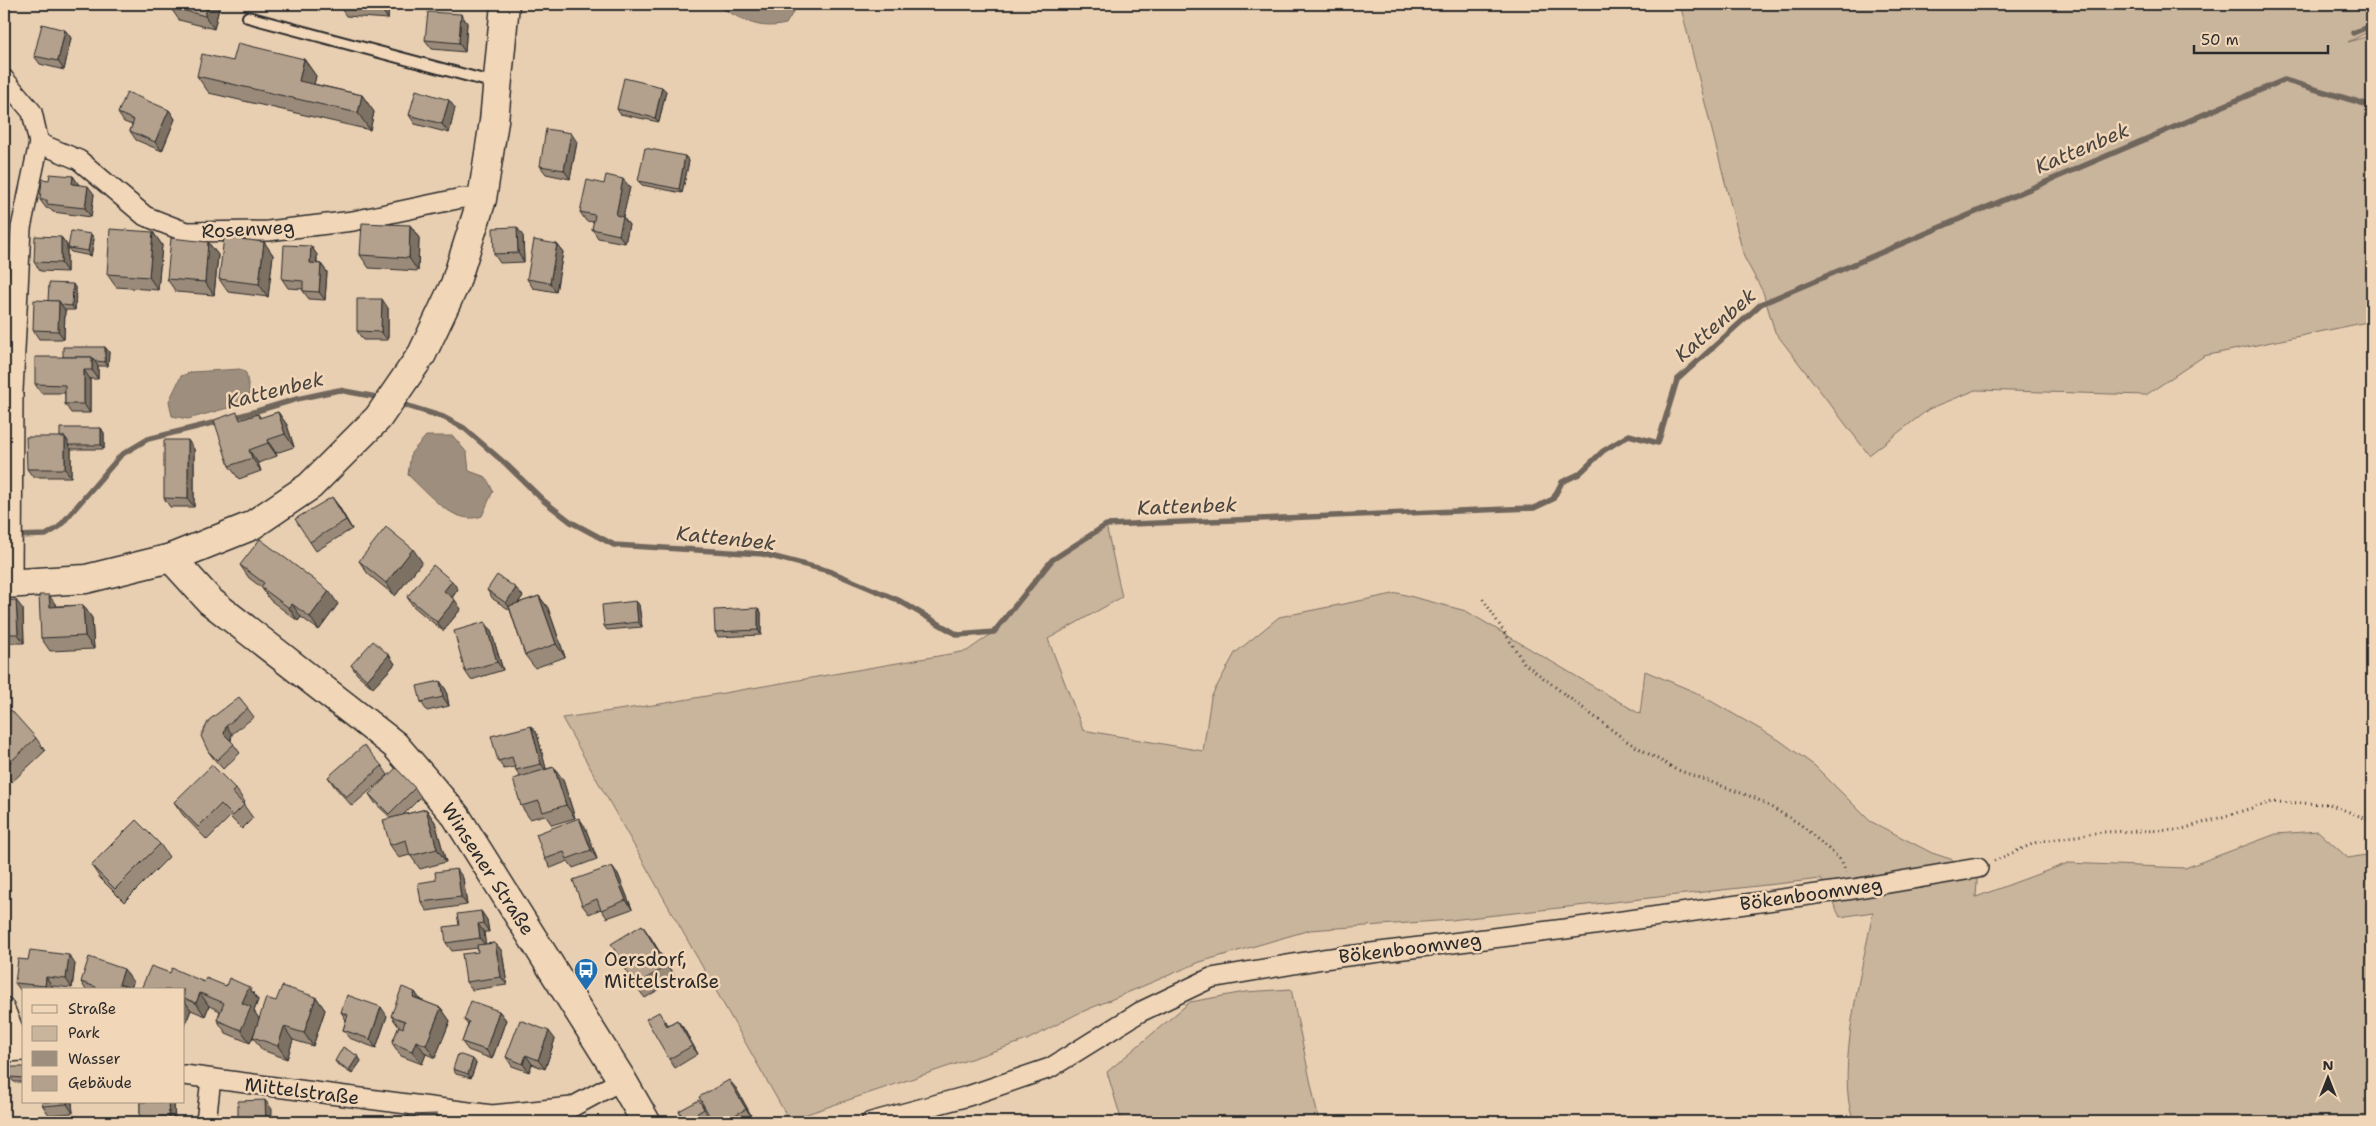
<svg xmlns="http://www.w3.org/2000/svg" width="2376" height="1126" viewBox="0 0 2376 1126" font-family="'Shantell Sans',sans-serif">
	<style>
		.green { fill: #c9b49c; stroke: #7a7064 }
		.water { fill: #9e8e7d; stroke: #70665c }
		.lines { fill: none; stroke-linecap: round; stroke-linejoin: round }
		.stream { stroke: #70665c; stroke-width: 5.5 }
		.lane-casing { stroke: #2b2b2b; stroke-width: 14 }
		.street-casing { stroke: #2b2b2b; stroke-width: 22 }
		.secondary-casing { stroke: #2b2b2b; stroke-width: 31 }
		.path { stroke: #2b2b2b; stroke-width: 3; stroke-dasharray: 1 4; stroke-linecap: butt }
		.lane { stroke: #f1d6b8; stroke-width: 10 }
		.street { stroke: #f1d6b8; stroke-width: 19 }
		.secondary { stroke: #f1d6b8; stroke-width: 28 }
		.wall { fill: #9a8a79; stroke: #2b2b2b }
		.shaded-wall { fill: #7d7163; stroke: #2b2b2b }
		.building { fill: #b3a18d; stroke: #2b2b2b }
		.labels { text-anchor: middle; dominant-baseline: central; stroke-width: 5; stroke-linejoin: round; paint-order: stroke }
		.street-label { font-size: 19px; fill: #2b2b2b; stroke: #f1d6b8 }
		.poi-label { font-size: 19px; fill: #2b2b2b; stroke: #f1d6b8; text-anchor: start }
		.water-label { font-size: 20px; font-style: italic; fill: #484440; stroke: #f1d6b8 }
	</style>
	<rect width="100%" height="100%" fill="#e9cfb2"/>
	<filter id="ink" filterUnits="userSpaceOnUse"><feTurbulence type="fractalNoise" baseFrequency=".02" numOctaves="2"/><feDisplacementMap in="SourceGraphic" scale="10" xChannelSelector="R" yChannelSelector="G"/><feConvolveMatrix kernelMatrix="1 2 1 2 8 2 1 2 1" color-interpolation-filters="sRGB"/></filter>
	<g filter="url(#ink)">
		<!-- green -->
		<g class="green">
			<path d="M 1680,4 L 2372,4 L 2372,30 L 2348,42 L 2372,35 L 2372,321 L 2204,356 L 2146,395 L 1976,390 L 1929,409 L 1869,455 L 1775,332 L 1763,292 L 1744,257 Z"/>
			<path d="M 1106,525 L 1122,597 L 1048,639 L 1083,730 L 1203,751 L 1211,697 L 1235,653 L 1279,617 L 1398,593 L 1466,611 L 1640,714 L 1645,671 L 1695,692 L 1779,740 L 1815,766 L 1870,821 L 1932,853 L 1978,868 L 1976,897 L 2068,863 L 2185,868 L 2276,834 L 2318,831 L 2348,858 L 2372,854 L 2372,1122 L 1854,1122 C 1834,1073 1863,966 1873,912 L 1840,917 L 1821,879 L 1451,920 L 1310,930 L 1200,962 L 1077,1014 L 1027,1040 L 789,1120 L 562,718 L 660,704 L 967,651 L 994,632 L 1052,560 Z"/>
			<path d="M 1291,989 L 1319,1122 L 1122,1122 L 1107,1072 L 1190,1002 L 1245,992 Z"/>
		</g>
		<!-- water -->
		<g class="water">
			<path d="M 714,4 L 798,4 L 786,24 C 755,31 741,18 714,4 Z"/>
			<path d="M 240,369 L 246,373 L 250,394 L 246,403 L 188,419 L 172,416 L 169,401 L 181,376 L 192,372 Z"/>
			<path d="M 426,436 L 453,436 L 467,453 L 469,471 L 486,477 L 493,491 L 482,516 C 454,527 427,492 408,475 L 411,453 Z"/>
		</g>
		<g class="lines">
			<!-- stream -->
			<g class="stream">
				<path d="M 2353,33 L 2372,25"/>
				<path d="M 398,403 L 443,417 L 464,428 L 507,465 L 544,501 L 571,522 L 614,545 L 763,554 L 829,571 L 898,600 L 958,635 L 994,632 L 1052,560 L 1106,525 L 1534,508 L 1553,499 L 1562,482 L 1579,474 L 1603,451 L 1629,435 L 1658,443 L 1677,380 L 1761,304 L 2284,80 L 2372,106"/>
				<path d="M 233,418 L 297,399 L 339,390 L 382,398"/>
				<path d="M 15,536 L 46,535 L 59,527 L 121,455 L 148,439 L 221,421"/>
			</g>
			<defs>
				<path id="lane" d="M 248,17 L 495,83"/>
				<g id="street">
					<path d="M 4,79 L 32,112 L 39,143 L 21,228 L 13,391 L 12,584"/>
					<path d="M 39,143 L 79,160 L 145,216 L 186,232 L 268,231 L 353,221 L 462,198 L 482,199"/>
					<path d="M 4,1007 L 22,1050"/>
					<path d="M 4,1052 L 24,1051"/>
					<path d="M 184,1075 L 492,1115 L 572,1107 L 622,1080"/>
					<path d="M 206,1122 L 211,1079"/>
					<path d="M 871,1122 L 968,1096 L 1050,1068 L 1140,1012 L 1211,978 L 1323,959 L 1565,929 L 1853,889 L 1978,868"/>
				</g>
				<g id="secondary">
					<path d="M 171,558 L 210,601 L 395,745 L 456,816 L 622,1080 L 646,1122"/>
					<path d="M 4,584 L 86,579 L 171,558 L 251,526 L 310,486 L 378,418 L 422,354 L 455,284 L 482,199 L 494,121 L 505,4"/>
				</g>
			</defs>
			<!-- lane casing -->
			<use href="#lane" class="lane-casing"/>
			<!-- street casing -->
			<use href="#street" class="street-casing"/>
			<!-- secondary casing -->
			<use href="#secondary" class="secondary-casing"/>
			<!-- path -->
			<g class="path">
				<path d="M 1483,599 L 1524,663 L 1580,706 L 1628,742 L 1675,769 L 1755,798 L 1800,824 L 1841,860 L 1846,872"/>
				<path d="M 1994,861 L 2037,842 L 2102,832 L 2179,830 L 2272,802 L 2329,804 L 2372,821"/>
			</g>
			<!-- lane -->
			<use href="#lane" class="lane"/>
			<!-- street -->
			<use href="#street" class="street"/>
			<!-- secondary -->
			<use href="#secondary" class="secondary"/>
		</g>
		<!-- wall -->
		<g class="wall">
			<path d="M 171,4 L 220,4 L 214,29 L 179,20 L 170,7 Z"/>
			<path d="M 389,4 L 388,19 L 346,16 L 340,7 Z"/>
			<path d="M 435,4 L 467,4 L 467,7 L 436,5 Z"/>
			<path d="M 461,14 L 467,23 L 465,52 L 432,49 L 425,40 Z"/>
			<path d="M 65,30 L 71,38 L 64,70 L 40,64 L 34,56 Z"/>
			<path d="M 304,59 L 316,76 L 314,84 L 362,95 L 374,112 L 370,130 L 209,93 L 197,76 L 233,61 Z"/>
			<path d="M 662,87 L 666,91 L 659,122 L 620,114 L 617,109 Z"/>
			<path d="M 455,108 L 449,133 L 415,124 L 409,115 Z"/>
			<path d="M 169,110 L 175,119 L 162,151 L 136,140 L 130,131 L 132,125 L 124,122 L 118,113 Z"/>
			<path d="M 577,142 L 570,179 L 546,174 L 540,166 Z"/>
			<path d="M 685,156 L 689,161 L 682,193 L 642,185 L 638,181 Z"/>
			<path d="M 73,176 L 79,185 L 94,194 L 91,217 L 53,212 L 50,209 L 46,208 L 40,200 L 49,180 Z"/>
			<path d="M 604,184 L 630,187 L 623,217 L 629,225 L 625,243 L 598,238 L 592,229 L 594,222 L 586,221 L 580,212 Z"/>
			<path d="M 410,225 L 419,238 L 418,271 L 369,268 L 360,255 Z"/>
			<path d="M 153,232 L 162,245 L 158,290 L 116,287 L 107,274 Z"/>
			<path d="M 91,234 L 94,239 L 91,256 L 71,252 L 68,248 Z"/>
			<path d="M 523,236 L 524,262 L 500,263 L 494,254 Z"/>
			<path d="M 61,237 L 67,245 L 67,272 L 40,271 L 34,262 Z"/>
			<path d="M 208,242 L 218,255 L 214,295 L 176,292 L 167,279 Z"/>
			<path d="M 264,242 L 273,255 L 268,297 L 228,292 L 219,279 Z"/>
			<path d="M 557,244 L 563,252 L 556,292 L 533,288 L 527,279 Z"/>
			<path d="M 311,246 L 317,255 L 317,263 L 321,264 L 327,272 L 325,300 L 309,299 L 303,291 L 303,289 L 288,288 L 282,279 Z"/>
			<path d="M 76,289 L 75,310 L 65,310 L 64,339 L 39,339 L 33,330 L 48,301 Z"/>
			<path d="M 388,308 L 388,340 L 363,340 L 357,331 Z"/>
			<path d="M 105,347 L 109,352 L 108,366 L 98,366 L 98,379 L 90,379 L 90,413 L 71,413 L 65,404 L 65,393 L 41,393 L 35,384 L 63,357 Z"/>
			<path d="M 278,412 L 287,425 L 294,447 L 276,453 L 277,456 L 258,463 L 261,471 L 239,479 L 229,466 L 243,419 L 258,414 L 261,418 Z"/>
			<path d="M 101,428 L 104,433 L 104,449 L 71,449 L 71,477 L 33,477 L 27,469 L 60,437 Z"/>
			<path d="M 194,449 L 194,507 L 170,507 L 164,498 Z"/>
			<path d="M 338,505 L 352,529 L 316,551 L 310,542 Z"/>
			<path d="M 359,561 L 422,562 L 395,596 L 368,574 Z"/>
			<path d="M 240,565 L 338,604 L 319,630 L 301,617 L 298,621 L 270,600 L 261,587 L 249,578 Z"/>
			<path d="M 458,589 L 452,598 L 461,609 L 443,631 L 413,606 L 407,597 Z"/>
			<path d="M 487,590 L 523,596 L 518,603 L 539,596 L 548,608 L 565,657 L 535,668 L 525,655 L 510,610 L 493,599 Z"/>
			<path d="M 4,601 L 23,609 L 24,643 L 4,643 Z"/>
			<path d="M 636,601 L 639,605 L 642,627 L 607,630 L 604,626 Z"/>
			<path d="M 83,605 L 92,618 L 94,649 L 50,651 L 41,638 L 57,606 Z"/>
			<path d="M 758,608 L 761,612 L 761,635 L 718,637 L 715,632 Z"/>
			<path d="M 485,622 L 491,631 L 503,670 L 471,680 L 465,671 Z"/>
			<path d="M 389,655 L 395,664 L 373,688 L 357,674 L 351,665 Z"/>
			<path d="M 440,681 L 446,690 L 449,706 L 427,711 L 421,702 Z"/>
			<path d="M 239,697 L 254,717 L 232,734 L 231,741 L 240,753 L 223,769 L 214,759 L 208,751 Z"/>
			<path d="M 4,716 L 36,738 L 45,751 L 12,782 L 4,774 Z"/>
			<path d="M 531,726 L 537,734 L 546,769 L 554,767 L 563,780 L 575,818 L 552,825 L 545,815 L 530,819 L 521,806 L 520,777 L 516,770 L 515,767 L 504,769 L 498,761 Z"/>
			<path d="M 382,766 L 388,775 L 352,806 L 334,786 L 328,777 Z"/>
			<path d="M 415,788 L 421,797 L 403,815 L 426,809 L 435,822 L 446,862 L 420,869 L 410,855 L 399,858 L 390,845 L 391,818 L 375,803 L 369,794 Z"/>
			<path d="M 236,789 L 245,802 L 243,804 L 253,818 L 242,829 L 230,817 L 207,840 L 183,815 L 174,802 Z"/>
			<path d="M 579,818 L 585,827 L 597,859 L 573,868 L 568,861 L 551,868 L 545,859 Z"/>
			<path d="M 160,844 L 169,857 L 124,902 L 100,878 L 91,865 Z"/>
			<path d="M 612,866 L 618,874 L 632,909 L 607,918 L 601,909 L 589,914 L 582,905 Z"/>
			<path d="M 463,878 L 467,905 L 427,911 L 421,902 L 436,880 Z"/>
			<path d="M 481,911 L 487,920 L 489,932 L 484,932 L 485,944 L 495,943 L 502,951 L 507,985 L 472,990 L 466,982 L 478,952 L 478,948 L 452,951 L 446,943 L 459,925 Z"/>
			<path d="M 642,925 L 651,938 L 676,979 L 645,998 L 635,985 Z"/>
			<path d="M 75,964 L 72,988 L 52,986 L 51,990 L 24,990 L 24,992 L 21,991 L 15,983 Z"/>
			<path d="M 170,973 L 204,982 L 226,986 L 249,987 L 258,1000 L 254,1011 L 259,1019 L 276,1001 L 316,997 L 325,1010 L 313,1046 L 293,1040 L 287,1059 L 262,1050 L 253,1037 L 256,1030 L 250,1043 L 226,1033 L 217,1020 L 220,1011 L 209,1006 L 205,1016 L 191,1010 L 184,1027 L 184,990 L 142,990 L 141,989 Z"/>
			<path d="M 81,982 L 133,982 L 131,989 L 132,990 L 86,990 Z"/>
			<path d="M 415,992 L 420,1000 L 441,1008 L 450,1021 L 435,1058 L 426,1054 L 422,1064 L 401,1056 L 392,1043 L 399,1027 L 391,1016 Z"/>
			<path d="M 499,1011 L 506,1020 L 492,1059 L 468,1050 L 462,1042 L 468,1025 L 464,1020 Z"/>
			<path d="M 341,1012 L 387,1016 L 376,1048 L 349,1038 L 343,1030 L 346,1020 Z"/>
			<path d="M 677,1020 L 684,1029 L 698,1054 L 675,1068 L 669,1059 L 665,1021 L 668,1025 Z"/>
			<path d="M 555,1039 L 545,1069 L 532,1064 L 529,1072 L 512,1066 L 506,1057 Z"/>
			<path d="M 358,1056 L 361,1061 L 352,1074 L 338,1065 L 335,1061 Z"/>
			<path d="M 476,1063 L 471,1078 L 456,1074 L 453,1069 Z"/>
			<path d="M 24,1067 L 24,1082 L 14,1082 L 10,1077 Z"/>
			<path d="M 736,1088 L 752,1117 L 743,1122 L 713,1122 Z"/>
			<path d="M 42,1102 L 72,1102 L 73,1113 L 49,1115 L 43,1106 Z"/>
			<path d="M 140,1102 L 174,1102 L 175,1122 L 143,1122 L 140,1118 Z"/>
			<path d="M 702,1104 L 707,1114 L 693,1122 L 686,1122 L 679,1111 Z"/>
		</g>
		<!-- shaded-wall -->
		<g class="shaded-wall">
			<path d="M 208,4 L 220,4 L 214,29 L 205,16 Z"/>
			<path d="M 383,4 L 389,4 L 388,19 L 382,10 Z"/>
			<path d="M 461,14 L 467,23 L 465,52 L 459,43 Z"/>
			<path d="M 65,30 L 71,38 L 64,70 L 58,61 Z"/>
			<path d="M 304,59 L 316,76 L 311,98 L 299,81 Z"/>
			<path d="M 662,87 L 666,91 L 659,122 L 655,118 Z"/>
			<path d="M 362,95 L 374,112 L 370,130 L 358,113 Z"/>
			<path d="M 449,100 L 455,108 L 449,133 L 442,124 Z"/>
			<path d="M 169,110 L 175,119 L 162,151 L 155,142 Z"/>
			<path d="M 571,133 L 577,142 L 570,179 L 564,170 Z"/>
			<path d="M 685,156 L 689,161 L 682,193 L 679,189 Z"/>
			<path d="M 73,176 L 79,185 L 72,184 Z"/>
			<path d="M 623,179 L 630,187 L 623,217 L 629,225 L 625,243 L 619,235 L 616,215 Z"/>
			<path d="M 88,186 L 94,194 L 91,217 L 85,208 Z"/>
			<path d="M 410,225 L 419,238 L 418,271 L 409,258 Z"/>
			<path d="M 517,227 L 523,236 L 524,262 L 518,253 Z"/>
			<path d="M 153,232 L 162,245 L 158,290 L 149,277 Z"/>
			<path d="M 91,234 L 94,239 L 91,256 L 88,251 Z"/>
			<path d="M 61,237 L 67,245 L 67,272 L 61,263 Z"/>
			<path d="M 208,242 L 218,255 L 214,295 L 205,282 Z"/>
			<path d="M 264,242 L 273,255 L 268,297 L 259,284 Z"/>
			<path d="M 557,244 L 563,252 L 556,292 L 550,283 Z"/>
			<path d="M 311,246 L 317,255 L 316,272 L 310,263 Z"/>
			<path d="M 321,264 L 327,272 L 325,300 L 319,292 Z"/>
			<path d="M 73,284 L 76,289 L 75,310 L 72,306 Z"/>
			<path d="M 382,299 L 388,308 L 388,340 L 381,332 Z"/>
			<path d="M 59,301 L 65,310 L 64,339 L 58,331 Z"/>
			<path d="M 105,347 L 109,352 L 108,366 L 105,362 Z"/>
			<path d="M 92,357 L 98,366 L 98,379 L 92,370 Z"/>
			<path d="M 84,370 L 90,379 L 90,413 L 84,404 Z"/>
			<path d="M 278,412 L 287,425 L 294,447 L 285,434 Z"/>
			<path d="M 101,428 L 104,433 L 104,449 L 101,445 Z"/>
			<path d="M 65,437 L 70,445 L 68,445 L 71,449 L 71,477 L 65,469 Z"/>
			<path d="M 188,440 L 194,449 L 194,507 L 188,499 Z"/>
			<path d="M 267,440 L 276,453 L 277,456 L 268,443 Z"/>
			<path d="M 249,450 L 258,463 L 261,471 L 252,458 Z"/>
			<path d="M 332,497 L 338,505 L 352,529 L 346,520 Z"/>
			<path d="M 413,549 L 422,562 L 395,596 L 386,583 Z"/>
			<path d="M 452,581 L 458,589 L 450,600 L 444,591 Z"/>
			<path d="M 516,588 L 523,596 L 512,611 L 506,603 Z"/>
			<path d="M 329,591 L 338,604 L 319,630 L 310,617 Z"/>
			<path d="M 49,595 L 58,608 L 50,607 Z"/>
			<path d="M 539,596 L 548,608 L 565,657 L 556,644 Z"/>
			<path d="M 16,600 L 23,609 L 24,643 L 18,634 Z"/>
			<path d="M 455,600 L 461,609 L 443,631 L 437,622 Z"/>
			<path d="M 636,601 L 639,605 L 642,627 L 638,622 Z"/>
			<path d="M 292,604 L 301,617 L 298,621 L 289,608 Z"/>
			<path d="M 83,605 L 92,618 L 94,649 L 85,636 Z"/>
			<path d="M 758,608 L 761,612 L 761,635 L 758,630 Z"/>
			<path d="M 485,622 L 491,631 L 503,670 L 497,662 Z"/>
			<path d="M 389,655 L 395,664 L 373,688 L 367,680 Z"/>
			<path d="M 440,681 L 446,690 L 449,706 L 443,697 Z"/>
			<path d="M 226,726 L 232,734 L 230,743 L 224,734 Z"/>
			<path d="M 531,726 L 537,734 L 547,772 L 541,764 Z"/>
			<path d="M 554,767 L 563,780 L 575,818 L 566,805 Z"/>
			<path d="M 426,809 L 435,822 L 446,862 L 437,849 Z"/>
			<path d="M 579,818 L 585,827 L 597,859 L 591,850 Z"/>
			<path d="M 612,866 L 618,874 L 632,909 L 626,900 Z"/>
			<path d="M 457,869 L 463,878 L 467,905 L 461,897 Z"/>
			<path d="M 481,911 L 487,920 L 489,932 L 483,923 Z"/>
			<path d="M 478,924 L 484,932 L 486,947 L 480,938 Z"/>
			<path d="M 642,925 L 651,938 L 676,979 L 667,966 Z"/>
			<path d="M 495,943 L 502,951 L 507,985 L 501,977 Z"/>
			<path d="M 69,955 L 75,964 L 72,988 L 66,979 Z"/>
			<path d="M 124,969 L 133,982 L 131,989 L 132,990 L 123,990 L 119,984 Z"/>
			<path d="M 46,977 L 52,986 L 51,990 L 47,990 L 45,986 Z"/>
			<path d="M 249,987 L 258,1000 L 254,1011 L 260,1020 L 250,1043 L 241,1030 L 242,1003 Z"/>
			<path d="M 415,992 L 424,1005 L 413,997 Z"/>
			<path d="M 200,993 L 209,1006 L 205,1016 L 196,1003 Z"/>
			<path d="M 316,997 L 325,1010 L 313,1046 L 304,1033 Z"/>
			<path d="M 184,1000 L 191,1010 L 184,1027 Z"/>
			<path d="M 381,1007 L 387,1016 L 376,1048 L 370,1039 Z"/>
			<path d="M 441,1008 L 450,1021 L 435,1058 L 426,1045 Z"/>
			<path d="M 499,1011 L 506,1020 L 492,1059 L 486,1050 Z"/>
			<path d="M 677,1020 L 684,1029 L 698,1054 L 692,1046 Z"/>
			<path d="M 284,1027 L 293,1040 L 287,1059 L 278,1046 Z"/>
			<path d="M 549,1031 L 555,1039 L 545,1069 L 538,1060 Z"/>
			<path d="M 416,1041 L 426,1054 L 422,1064 L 412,1051 Z"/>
			<path d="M 526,1055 L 532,1064 L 529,1072 L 523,1064 Z"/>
			<path d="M 358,1056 L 361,1061 L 352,1074 L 349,1070 Z"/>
			<path d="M 473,1059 L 476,1063 L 471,1078 L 468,1074 Z"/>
			<path d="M 729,1080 L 736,1088 L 752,1117 L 746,1109 Z"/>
			<path d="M 265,1100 L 272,1109 L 272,1122 L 266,1122 Z"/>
			<path d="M 67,1102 L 72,1102 L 73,1113 L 67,1104 Z"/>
			<path d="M 168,1102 L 174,1102 L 175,1122 L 172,1122 L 169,1117 Z"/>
			<path d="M 437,1114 L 443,1122 L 437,1122 Z"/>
		</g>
		<!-- building -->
		<g class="building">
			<path d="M 171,4 L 208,4 L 205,16 L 170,7 Z"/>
			<path d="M 340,4 L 383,4 L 382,10 L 340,7 Z"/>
			<path d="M 428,12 L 461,14 L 459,43 L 425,40 Z"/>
			<path d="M 42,24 L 65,30 L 58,61 L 34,56 Z"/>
			<path d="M 238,43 L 304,59 L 299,81 L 362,95 L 358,113 L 197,76 L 202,54 L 233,61 Z"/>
			<path d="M 624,78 L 662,87 L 655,118 L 617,109 Z"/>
			<path d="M 416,90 L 449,100 L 442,124 L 409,115 Z"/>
			<path d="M 127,92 L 169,110 L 155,142 L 130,131 L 134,120 L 118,113 Z"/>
			<path d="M 546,129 L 571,133 L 564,170 L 540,166 Z"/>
			<path d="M 645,148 L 685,156 L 679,189 L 638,181 Z"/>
			<path d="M 50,174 L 73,176 L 72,184 L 88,186 L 85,208 L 47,204 L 47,200 L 40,200 L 42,179 L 49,180 Z"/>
			<path d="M 606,175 L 623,179 L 616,215 L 623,217 L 619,235 L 592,229 L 595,215 L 580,212 L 587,180 L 604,184 Z"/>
			<path d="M 362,223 L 410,225 L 409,258 L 360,255 Z"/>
			<path d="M 517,227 L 518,253 L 494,254 L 493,228 Z"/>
			<path d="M 110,229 L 153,232 L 149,277 L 107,274 Z"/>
			<path d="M 71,231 L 91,234 L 88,251 L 68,248 Z"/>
			<path d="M 35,236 L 61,237 L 61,263 L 34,262 Z"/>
			<path d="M 224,237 L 264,242 L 259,284 L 219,279 Z"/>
			<path d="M 171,238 L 208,242 L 205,282 L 167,279 Z"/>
			<path d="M 534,240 L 557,244 L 550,283 L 527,279 Z"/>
			<path d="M 284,245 L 311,246 L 310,263 L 321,264 L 319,292 L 303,291 L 303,281 L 282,279 Z"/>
			<path d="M 49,283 L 73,284 L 72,306 L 62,305 L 59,301 L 48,301 Z"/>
			<path d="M 357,299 L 382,299 L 381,332 L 357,331 Z"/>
			<path d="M 34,300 L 59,301 L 58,331 L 33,330 Z"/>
			<path d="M 63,347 L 105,347 L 105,362 L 95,361 L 92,357 L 63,357 Z"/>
			<path d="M 35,357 L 92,357 L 92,370 L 84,370 L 84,404 L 65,404 L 65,385 L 35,384 Z"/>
			<path d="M 237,412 L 240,420 L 258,414 L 259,418 L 278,412 L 285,434 L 267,440 L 268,443 L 249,450 L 252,458 L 229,466 L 214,420 Z"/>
			<path d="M 60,428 L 101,428 L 101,445 L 68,445 L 68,441 L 65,437 L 60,437 Z"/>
			<path d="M 26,437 L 65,437 L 65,469 L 27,469 Z"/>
			<path d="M 164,440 L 188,440 L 188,499 L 164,498 Z"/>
			<path d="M 332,497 L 346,520 L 310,542 L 295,519 Z"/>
			<path d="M 386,527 L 413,549 L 386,583 L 359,561 Z"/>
			<path d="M 260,539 L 329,591 L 310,617 L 292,604 L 289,608 L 261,587 L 264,583 L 240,565 Z"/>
			<path d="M 433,565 L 452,581 L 444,591 L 455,600 L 437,622 L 407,597 Z"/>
			<path d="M 497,575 L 516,588 L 506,603 L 487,590 Z"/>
			<path d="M 39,595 L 49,595 L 50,607 L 83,605 L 85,636 L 41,638 Z"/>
			<path d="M 539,596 L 556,644 L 525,655 L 509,606 Z"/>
			<path d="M 16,600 L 18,634 L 4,634 L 4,601 Z"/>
			<path d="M 636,601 L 638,622 L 604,626 L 602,605 Z"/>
			<path d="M 758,608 L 758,630 L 715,632 L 714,610 Z"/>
			<path d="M 485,622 L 497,662 L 465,671 L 454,631 Z"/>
			<path d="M 373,641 L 389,655 L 367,680 L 351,665 Z"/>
			<path d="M 440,681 L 443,697 L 421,702 L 417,686 Z"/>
			<path d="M 239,697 L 248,708 L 226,726 L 224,734 L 234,744 L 217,760 L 208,751 L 201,736 L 209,720 Z"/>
			<path d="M 11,710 L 36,738 L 4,768 L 4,716 Z"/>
			<path d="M 531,726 L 541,764 L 516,770 L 512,757 L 498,761 L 491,736 Z"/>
			<path d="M 364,745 L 382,766 L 346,797 L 328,777 Z"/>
			<path d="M 212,765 L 236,789 L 232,792 L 244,805 L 233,816 L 221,804 L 198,827 L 174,802 Z"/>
			<path d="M 554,767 L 566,805 L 543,812 L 539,801 L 521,806 L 513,779 Z"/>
			<path d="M 396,768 L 415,788 L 389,814 L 369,794 Z"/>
			<path d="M 426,809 L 437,849 L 410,856 L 406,840 L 390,845 L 383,820 Z"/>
			<path d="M 579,818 L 591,850 L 567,859 L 564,852 L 545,859 L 536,834 Z"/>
			<path d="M 136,820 L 160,844 L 115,889 L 91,865 Z"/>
			<path d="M 612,866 L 626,900 L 601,910 L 597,899 L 582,905 L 573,880 Z"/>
			<path d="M 457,869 L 461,897 L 421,902 L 418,883 L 436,880 L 435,872 Z"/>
			<path d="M 481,911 L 483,923 L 478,924 L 480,938 L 446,943 L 444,927 L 459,925 L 457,914 Z"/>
			<path d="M 642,925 L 667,966 L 635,985 L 611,944 Z"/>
			<path d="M 495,943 L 501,977 L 466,982 L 462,954 L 478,952 L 477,945 Z"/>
			<path d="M 30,950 L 69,955 L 66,979 L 46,977 L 45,986 L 15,983 L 18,959 L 28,960 Z"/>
			<path d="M 89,957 L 124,969 L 119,984 L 131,988 L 130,990 L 95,990 L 96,987 L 81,982 Z"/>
			<path d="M 151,966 L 170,973 L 172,968 L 204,982 L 206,978 L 226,986 L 229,978 L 249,987 L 242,1003 L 251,1007 L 241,1030 L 217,1020 L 224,1003 L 200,993 L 196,1003 L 184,998 L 184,990 L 144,990 L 141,989 Z"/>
			<path d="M 282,986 L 316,997 L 304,1033 L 284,1027 L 278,1046 L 253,1037 L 266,998 L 276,1001 Z"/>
			<path d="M 402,987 L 415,992 L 413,997 L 441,1008 L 426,1045 L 416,1041 L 412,1051 L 392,1043 L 399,1026 L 403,1028 L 405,1021 L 391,1016 Z"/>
			<path d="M 347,995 L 381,1007 L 370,1039 L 343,1030 L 348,1015 L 341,1012 Z"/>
			<path d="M 471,1001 L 499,1011 L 486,1050 L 462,1042 L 469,1022 L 464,1020 Z"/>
			<path d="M 659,1012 L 667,1026 L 677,1020 L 692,1046 L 669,1059 L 646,1019 Z"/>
			<path d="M 520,1020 L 549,1031 L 538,1060 L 526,1055 L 523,1064 L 506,1057 Z"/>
			<path d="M 343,1047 L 358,1056 L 349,1070 L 335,1061 Z"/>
			<path d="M 458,1054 L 473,1059 L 468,1074 L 453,1069 Z"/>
			<path d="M 11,1067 L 24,1067 L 24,1078 L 10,1077 Z"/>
			<path d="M 729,1080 L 746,1109 L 722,1122 L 713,1122 L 699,1097 Z"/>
			<path d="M 265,1100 L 266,1122 L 238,1122 L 238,1101 Z"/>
			<path d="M 699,1100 L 704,1109 L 685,1121 L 679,1111 Z"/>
			<path d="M 42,1102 L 67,1102 L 67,1104 L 43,1106 Z"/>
			<path d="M 140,1102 L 168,1102 L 169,1117 L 140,1118 Z"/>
			<path d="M 437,1114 L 437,1122 L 408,1122 L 408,1115 Z"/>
			<path d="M 357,1118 L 357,1122 L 328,1122 L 328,1119 Z"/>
		</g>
	</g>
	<!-- icons -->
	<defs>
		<symbol id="bus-pin" viewBox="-11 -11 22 30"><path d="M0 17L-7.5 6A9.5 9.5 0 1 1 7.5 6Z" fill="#1f6fb2" stroke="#f1d6b8"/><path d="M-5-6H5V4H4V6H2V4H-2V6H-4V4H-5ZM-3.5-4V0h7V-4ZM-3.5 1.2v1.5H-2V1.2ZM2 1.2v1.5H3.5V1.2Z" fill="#fff"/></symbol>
	</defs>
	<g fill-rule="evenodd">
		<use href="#bus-pin" x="572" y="956" width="28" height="38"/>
	</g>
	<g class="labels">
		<!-- street labels -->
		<g class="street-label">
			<text transform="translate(248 229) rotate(-3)">Rosenweg</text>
			<text transform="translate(488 869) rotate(57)">Winsener Straße</text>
			<text transform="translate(1811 894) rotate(-8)">Bökenboomweg</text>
			<text transform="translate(1410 948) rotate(-7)">Bökenboomweg</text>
			<text transform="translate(302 1091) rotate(7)">Mittelstraße</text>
		</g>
		<!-- poi labels -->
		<g class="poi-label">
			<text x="604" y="959">Oersdorf,<tspan x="604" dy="22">Mittelstraße</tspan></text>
		</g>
		<!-- water labels -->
		<g class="water-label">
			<text transform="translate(2082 148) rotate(-23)">Kattenbek</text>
			<text transform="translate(1715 325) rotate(-41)">Kattenbek</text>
			<text transform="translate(275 390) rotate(-14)">Kattenbek</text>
			<text transform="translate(1187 506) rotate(-2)">Kattenbek</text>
			<text transform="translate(726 538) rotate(6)">Kattenbek</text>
		</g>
	</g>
	<!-- margin -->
	<rect width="2376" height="1126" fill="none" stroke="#f1d6b8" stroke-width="20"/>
	<rect x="10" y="10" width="2356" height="1106" fill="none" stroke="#2b2b2b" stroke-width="2" filter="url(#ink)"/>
	<!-- legend -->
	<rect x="22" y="988" width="162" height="115" fill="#f1d6b8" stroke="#a29280"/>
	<rect x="32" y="1005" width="25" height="8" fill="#f1d6b8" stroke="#a29280"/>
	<text x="68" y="1014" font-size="15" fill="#2b2b2b">Straße</text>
	<rect x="32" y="1026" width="25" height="15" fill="#c9b49c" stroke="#a29280"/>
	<text x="68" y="1038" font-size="15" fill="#2b2b2b">Park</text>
	<rect x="32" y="1051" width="25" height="15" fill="#9e8e7d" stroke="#a29280"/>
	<text x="68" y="1064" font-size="15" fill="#2b2b2b">Wasser</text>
	<rect x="32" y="1076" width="25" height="15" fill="#b3a18d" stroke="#a29280"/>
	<text x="68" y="1088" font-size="15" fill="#2b2b2b">Gebäude</text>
	<!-- north arrow -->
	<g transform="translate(2328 1078)" stroke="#f1d6b8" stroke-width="4" paint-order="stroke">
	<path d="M0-4L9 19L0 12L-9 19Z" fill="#2b2b2b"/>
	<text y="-8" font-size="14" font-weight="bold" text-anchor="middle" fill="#2b2b2b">N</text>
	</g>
	<!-- scale -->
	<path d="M2194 45v8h134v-8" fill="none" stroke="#2b2b2b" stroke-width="2.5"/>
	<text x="2201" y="45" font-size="15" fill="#2b2b2b" stroke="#f1d6b8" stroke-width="4" paint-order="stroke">50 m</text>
</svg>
